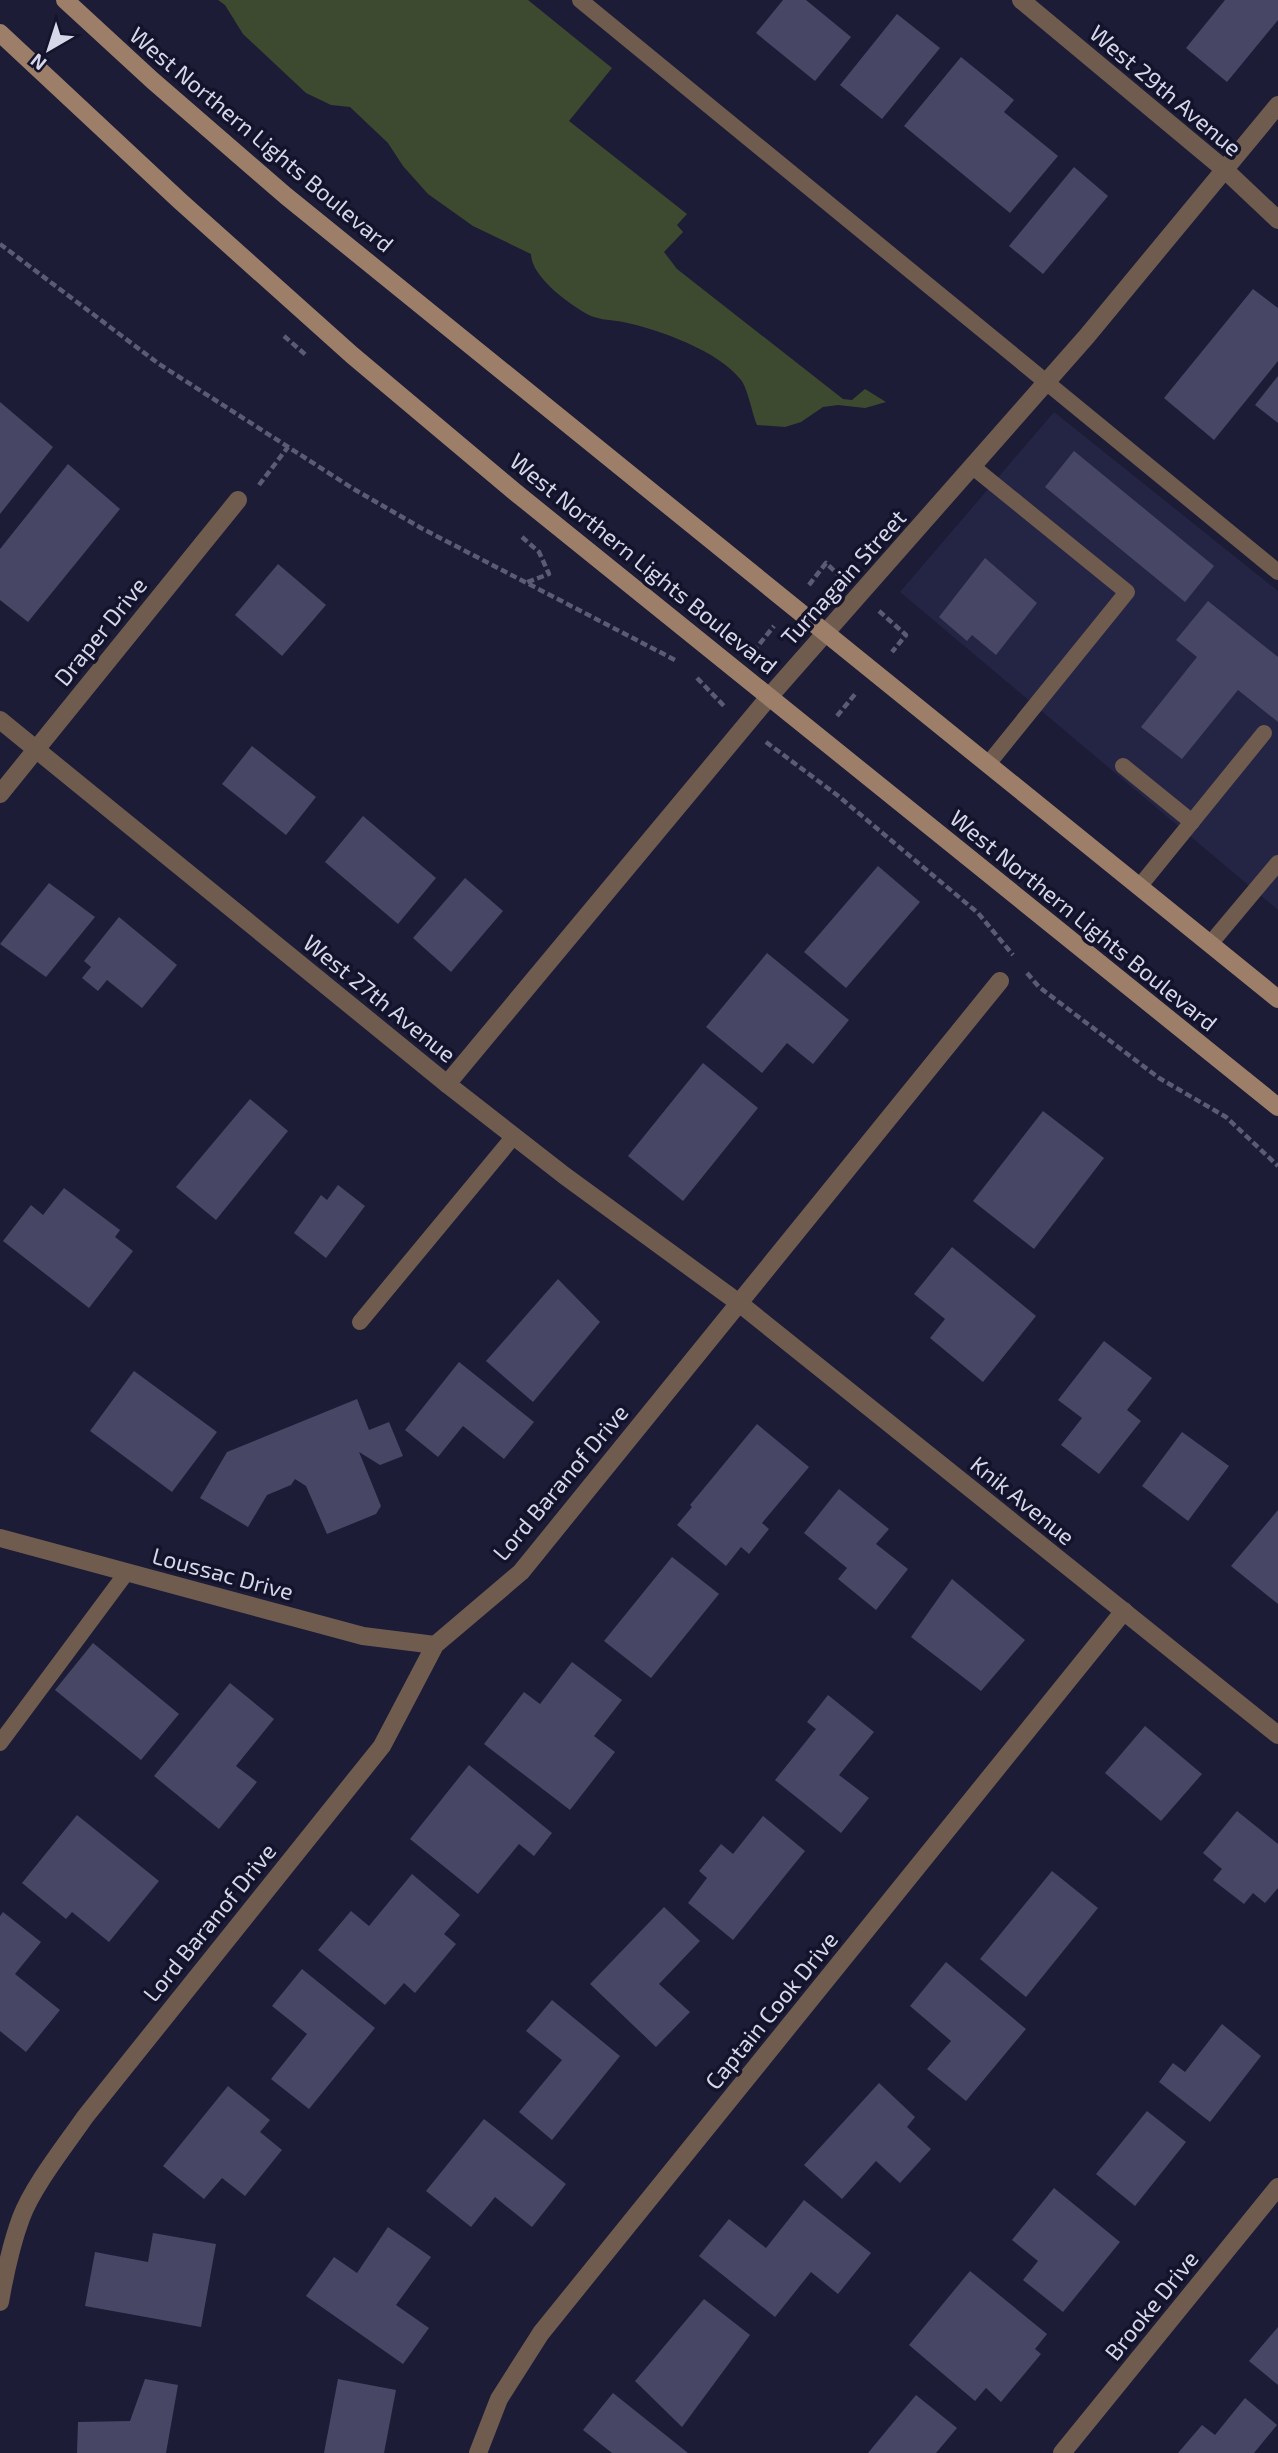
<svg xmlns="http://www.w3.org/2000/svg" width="1278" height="2453" viewBox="0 0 1278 2453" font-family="'Exo 2',sans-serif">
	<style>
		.built { fill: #242445 }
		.green { fill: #3e4a2f }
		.building { fill: #474765 }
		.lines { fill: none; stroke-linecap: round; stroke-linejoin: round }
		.path { stroke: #5b5c73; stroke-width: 4.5; stroke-dasharray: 7 3.5; stroke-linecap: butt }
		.service { stroke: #6f5c4f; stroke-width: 16 }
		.minor { stroke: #6f5c4f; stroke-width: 18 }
		.secondary { stroke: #9c7e69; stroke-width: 18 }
		.labels { text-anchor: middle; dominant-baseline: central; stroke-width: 7; stroke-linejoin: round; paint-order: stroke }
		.street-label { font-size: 23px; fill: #d6d8ea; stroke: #13132c }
	</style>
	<rect width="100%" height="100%" fill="#1c1c36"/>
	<!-- built -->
	<path class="built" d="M 1054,412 L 1278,591 L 1278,910 L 900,592 Z"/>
	<!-- green -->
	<path class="green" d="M 218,0 L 528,0 L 612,68 L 569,121 L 687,214 L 677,225 L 683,232 L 664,252 L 677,269 L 843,399 L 852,400 L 865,389 L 886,402 L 865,408 L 838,405 L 823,407 L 801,422 L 785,427 L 757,425 C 752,413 748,389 741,380 C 719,351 658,329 623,322 C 613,320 601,320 591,316 C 571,306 531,277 531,254 L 473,226 L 428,194 L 403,166 L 388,143 L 350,107 L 331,105 L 306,93 L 243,34 L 225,5 Z"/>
	<!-- building -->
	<g class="building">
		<path d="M 783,0 L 806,0 L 851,37 L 815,81 L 756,33 Z"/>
		<path d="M 1225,0 L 1278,0 L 1278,20 L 1227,82 L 1186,48 Z"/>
		<path d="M 897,14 L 940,48 L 882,119 L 840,85 Z"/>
		<path d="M 961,57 L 1014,100 L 1004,112 L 1058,156 L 1010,213 L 904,126 Z"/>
		<path d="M 1074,167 L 1108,196 L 1043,274 L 1009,246 Z"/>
		<path d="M 1253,289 L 1278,308 L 1278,361 L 1214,440 L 1164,398 Z"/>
		<path d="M 1278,376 L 1278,423 L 1255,405 Z"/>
		<path d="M 0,402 L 53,447 L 0,514 Z"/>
		<path d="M 1074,451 L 1214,566 L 1185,602 L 1045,487 Z"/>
		<path d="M 68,464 L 120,509 L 28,622 L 0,600 L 0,549 Z"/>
		<path d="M 985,558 L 1037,603 L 996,655 L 972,635 L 967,641 L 939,617 Z"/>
		<path d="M 278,564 L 326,605 L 282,656 L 235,615 Z"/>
		<path d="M 1208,601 L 1278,657 L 1278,722 L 1238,690 L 1182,759 L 1141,727 L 1197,657 L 1176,640 Z"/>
		<path d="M 252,746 L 316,797 L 286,835 L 222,784 Z"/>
		<path d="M 363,816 L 436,878 L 398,924 L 325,862 Z"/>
		<path d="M 878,866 L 920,902 L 846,988 L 804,952 Z"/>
		<path d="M 465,878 L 503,911 L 451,972 L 413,938 Z"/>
		<path d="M 49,883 L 95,917 L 46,977 L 0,944 Z"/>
		<path d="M 119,917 L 177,965 L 142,1008 L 107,980 L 98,991 L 82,978 L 91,967 L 84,961 Z"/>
		<path d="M 767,953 L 849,1020 L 813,1064 L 787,1043 L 762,1073 L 706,1027 Z"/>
		<path d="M 703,1063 L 758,1108 L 683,1201 L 628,1156 Z"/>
		<path d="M 250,1099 L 288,1131 L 216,1220 L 176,1187 Z"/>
		<path d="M 1043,1111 L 1104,1158 L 1034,1249 L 973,1201 Z"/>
		<path d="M 338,1185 L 365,1206 L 326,1258 L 294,1233 L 321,1195 L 327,1200 Z"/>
		<path d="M 64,1188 L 120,1230 L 115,1237 L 133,1251 L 89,1308 L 3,1241 L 31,1205 L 43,1215 Z"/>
		<path d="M 952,1247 L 1036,1316 L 983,1382 L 930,1338 L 945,1319 L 914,1294 Z"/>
		<path d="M 558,1279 L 600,1322 L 533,1402 L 486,1361 Z"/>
		<path d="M 1104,1341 L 1152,1378 L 1127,1410 L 1141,1421 L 1099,1474 L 1061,1445 L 1082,1418 L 1058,1400 Z"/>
		<path d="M 459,1362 L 534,1422 L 504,1459 L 463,1426 L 438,1457 L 405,1430 Z"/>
		<path d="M 134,1371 L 217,1432 L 172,1492 L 90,1431 Z"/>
		<path d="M 357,1399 L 369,1430 L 389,1422 L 403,1456 L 380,1465 L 359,1452 L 381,1506 L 376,1514 L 327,1534 L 306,1486 L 295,1479 L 291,1485 L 267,1495 L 248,1527 L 200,1498 L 227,1452 Z"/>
		<path d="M 757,1424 L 809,1467 L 762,1523 L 769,1529 L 749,1554 L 741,1547 L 726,1566 L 677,1525 L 692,1507 L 690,1505 Z"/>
		<path d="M 1182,1432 L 1229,1466 L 1188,1521 L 1142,1486 Z"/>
		<path d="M 839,1489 L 889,1529 L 876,1544 L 908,1569 L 876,1610 L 838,1579 L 847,1568 L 804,1533 Z"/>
		<path d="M 1278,1510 L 1278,1604 L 1231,1566 Z"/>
		<path d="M 672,1557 L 719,1594 L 651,1678 L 604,1641 Z"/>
		<path d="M 952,1579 L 1025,1640 L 981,1691 L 911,1637 Z"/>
		<path d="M 93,1643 L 179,1714 L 141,1760 L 55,1690 Z"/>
		<path d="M 572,1662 L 622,1700 L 594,1736 L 615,1752 L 570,1810 L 484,1744 L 524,1692 L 540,1704 Z"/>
		<path d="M 230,1683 L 274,1719 L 236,1766 L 257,1782 L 219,1829 L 154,1776 Z"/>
		<path d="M 828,1695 L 874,1732 L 839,1775 L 869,1798 L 841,1833 L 775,1780 L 816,1729 L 807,1722 Z"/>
		<path d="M 1145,1726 L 1202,1774 L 1161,1821 L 1105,1773 Z"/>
		<path d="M 469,1765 L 552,1833 L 534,1856 L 519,1844 L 478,1894 L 410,1839 Z"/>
		<path d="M 1237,1811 L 1278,1844 L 1278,1888 L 1265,1903 L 1253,1893 L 1244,1904 L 1213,1880 L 1222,1869 L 1203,1853 Z"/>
		<path d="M 77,1815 L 159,1881 L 109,1942 L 72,1912 L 66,1919 L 22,1883 Z"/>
		<path d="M 763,1816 L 805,1851 L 733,1940 L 688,1903 L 707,1878 L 699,1871 L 721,1844 L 733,1854 Z"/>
		<path d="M 1052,1871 L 1098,1908 L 1026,1997 L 980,1959 Z"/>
		<path d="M 412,1874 L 460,1915 L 444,1934 L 456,1944 L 415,1993 L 404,1983 L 385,2005 L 318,1950 L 351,1911 L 369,1926 Z"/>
		<path d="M 664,1907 L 700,1941 L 659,1984 L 690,2012 L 656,2047 L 590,1984 Z"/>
		<path d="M 3,1912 L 41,1942 L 15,1974 L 60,2010 L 26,2052 L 0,2031 L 0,1916 Z"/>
		<path d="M 946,1962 L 1026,2029 L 966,2101 L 927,2069 L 951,2041 L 910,2006 Z"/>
		<path d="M 302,1969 L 375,2028 L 309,2109 L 271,2079 L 307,2034 L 272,2006 Z"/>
		<path d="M 552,2000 L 620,2056 L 552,2140 L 519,2112 L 562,2060 L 526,2031 Z"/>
		<path d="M 1222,2024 L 1261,2056 L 1210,2122 L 1159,2082 L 1173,2063 L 1185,2072 Z"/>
		<path d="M 879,2083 L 915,2117 L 907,2127 L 931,2149 L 900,2183 L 876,2161 L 842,2199 L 804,2165 Z"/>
		<path d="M 228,2086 L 270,2120 L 260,2132 L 282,2150 L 245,2196 L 222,2178 L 204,2199 L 163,2166 Z"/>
		<path d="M 1147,2111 L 1186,2142 L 1135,2206 L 1096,2174 Z"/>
		<path d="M 484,2119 L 566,2184 L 532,2227 L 495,2197 L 471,2227 L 426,2191 Z"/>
		<path d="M 1054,2188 L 1120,2242 L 1063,2312 L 1023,2280 L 1038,2261 L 1012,2240 Z"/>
		<path d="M 804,2200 L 871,2253 L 838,2294 L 811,2272 L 775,2317 L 699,2256 L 729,2219 L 766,2248 Z"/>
		<path d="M 388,2227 L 431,2257 L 396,2305 L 429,2328 L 403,2364 L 306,2296 L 334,2257 L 357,2273 Z"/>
		<path d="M 153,2233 L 216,2244 L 201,2327 L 85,2306 L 95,2252 L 148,2262 Z"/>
		<path d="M 970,2271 L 1047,2334 L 1035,2349 L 1041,2354 L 1001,2402 L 986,2388 L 975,2401 L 909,2345 Z"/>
		<path d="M 704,2299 L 750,2335 L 682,2427 L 635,2381 Z"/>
		<path d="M 1278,2327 L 1278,2385 L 1249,2361 Z"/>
		<path d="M 145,2379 L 178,2385 L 166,2453 L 77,2453 L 78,2422 L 130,2421 Z"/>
		<path d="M 338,2379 L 396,2390 L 384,2453 L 324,2453 Z"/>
		<path d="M 613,2393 L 688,2453 L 612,2453 L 583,2430 Z"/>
		<path d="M 916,2395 L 957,2428 L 936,2453 L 868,2453 Z"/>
		<path d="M 1245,2398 L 1277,2425 L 1254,2453 L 1178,2453 L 1202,2425 L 1215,2435 Z"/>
	</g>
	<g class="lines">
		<!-- path -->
		<g class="path">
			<path d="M 0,244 L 159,364 L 352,488 L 421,528 L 677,661"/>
			<path d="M 284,336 L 307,356"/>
			<path d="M 259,485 L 288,447"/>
			<path d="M 522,537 L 539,552 L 549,574 L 525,583"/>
			<path d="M 809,585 L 826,563 L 841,577"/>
			<path d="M 879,611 L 906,635 L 892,652"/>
			<path d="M 753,652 L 774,626"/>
			<path d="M 697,678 L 725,707"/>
			<path d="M 837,716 L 856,693"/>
			<path d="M 766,742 L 837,795 L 978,913 L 1013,955"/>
			<path d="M 1027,973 L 1039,987 L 1159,1078 L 1226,1117 L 1278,1166"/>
		</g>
		<!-- service -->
		<g class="service">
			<path d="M 580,0 L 1278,572"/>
			<path d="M 973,467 L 1127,592 L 988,764"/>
			<path d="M 1123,766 L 1192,822"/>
			<path d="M 1139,887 L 1264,733"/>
			<path d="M 1210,944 L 1278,863"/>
			<path d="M 360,1322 L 514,1136"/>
			<path d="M 0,1743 L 127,1572"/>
		</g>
		<!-- minor -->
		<g class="minor">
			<path d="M 1021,0 L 1224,169 L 1278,220"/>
			<path d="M 0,720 L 447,1084 L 565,1176 L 739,1303 L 1278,1735"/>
			<path d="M 0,794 L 238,500"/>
			<path d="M 447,1084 L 769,697 L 1087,336 L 1278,105"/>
			<path d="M 0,1538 L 363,1636 L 435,1645"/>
			<path d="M 0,2302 C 5,2273 11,2245 21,2218 C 33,2186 65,2146 85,2117 L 382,1746 L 435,1645 L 521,1572 L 1000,981"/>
			<path d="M 478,2453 L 499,2399 L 541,2333 L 1124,1611"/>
			<path d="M 1062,2453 L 1278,2187"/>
		</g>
		<!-- secondary -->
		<g class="secondary">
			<path d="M 65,0 L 152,80 L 286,196 L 1278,999"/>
			<path d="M 0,33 L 180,201 L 352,355 L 515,492 L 1278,1107"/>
		</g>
	</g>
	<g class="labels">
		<!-- street labels -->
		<g class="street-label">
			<text transform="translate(1166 90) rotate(40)">West 29th Avenue</text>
			<text transform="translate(262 139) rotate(40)">West Northern Lights Boulevard</text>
			<text transform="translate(644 563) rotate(39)">West Northern Lights Boulevard</text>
			<text transform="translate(843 577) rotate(-48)">Turnagain Street</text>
			<text transform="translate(100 631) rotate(-51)">Draper Drive</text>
			<text transform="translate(1084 920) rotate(39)">West Northern Lights Boulevard</text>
			<text transform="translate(380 998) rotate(39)">West 27th Avenue</text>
			<text transform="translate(560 1482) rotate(-50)">Lord Baranof Drive</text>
			<text transform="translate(1023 1500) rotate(39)">Knik Avenue</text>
			<text transform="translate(223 1573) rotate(15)">Loussac Drive</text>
			<text transform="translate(209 1922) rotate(-51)">Lord Baranof Drive</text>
			<text transform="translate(771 2010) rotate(-51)">Captain Cook Drive</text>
			<text transform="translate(1151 2305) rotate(-51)">Brooke Drive</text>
		</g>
	</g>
	<!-- north arrow -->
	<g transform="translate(49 49) rotate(219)" stroke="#13132c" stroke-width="5" paint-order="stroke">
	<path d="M0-5L12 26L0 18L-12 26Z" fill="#d6d8ea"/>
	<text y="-10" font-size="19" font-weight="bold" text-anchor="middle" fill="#d6d8ea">N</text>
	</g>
</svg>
